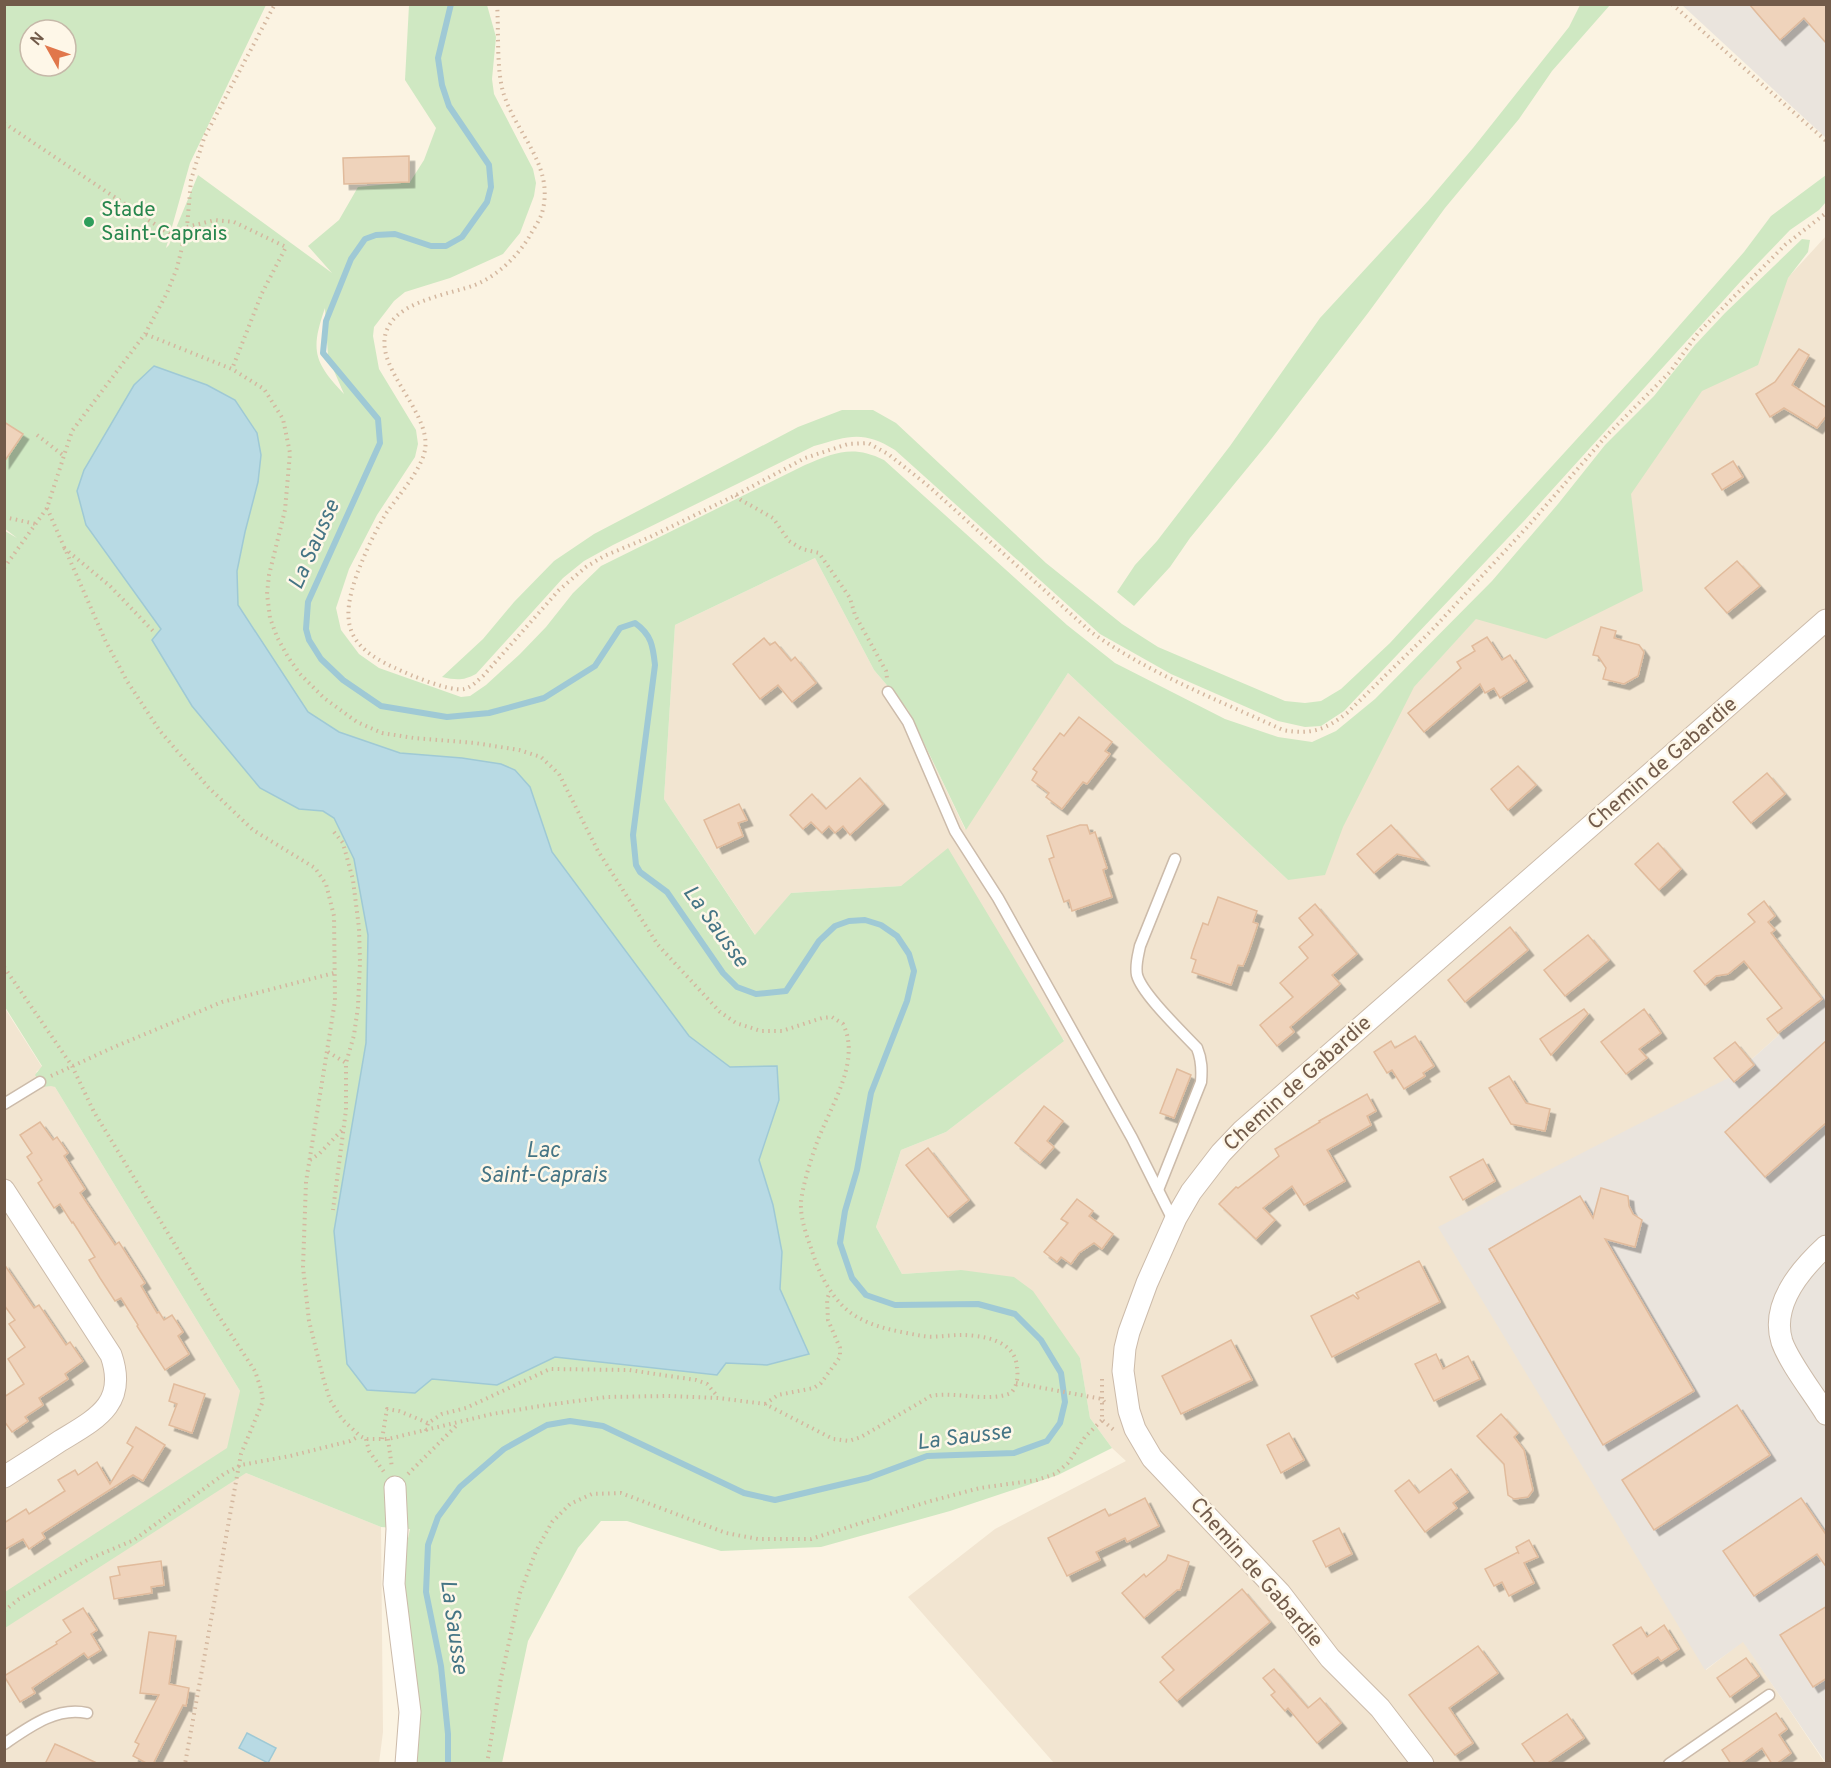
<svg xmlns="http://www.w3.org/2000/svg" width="1831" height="1768" viewBox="0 0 1831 1768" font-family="Overpass,sans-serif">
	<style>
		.residential { fill: #f2e5d1 }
		.industrial { fill: #eae4dd }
		.green { fill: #cfe8c2; fill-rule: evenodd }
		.water { fill: #b8dae4; stroke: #9fc9d5; stroke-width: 1.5 }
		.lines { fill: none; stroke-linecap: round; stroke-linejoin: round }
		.stream { stroke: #9fc9d5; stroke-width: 6 }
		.building { fill: #efd3bb; stroke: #e1bb9c; stroke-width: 1.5; filter: url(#shadow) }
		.service-casing { stroke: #cba; stroke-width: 13 }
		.minor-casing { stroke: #cba; stroke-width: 23 }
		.path { stroke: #d4b79f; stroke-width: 4; stroke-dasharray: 1.5 4.5; stroke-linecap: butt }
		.service { stroke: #fff; stroke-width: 10 }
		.minor { stroke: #fff; stroke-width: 21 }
		.leisure-dot { fill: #2e9e5b; stroke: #fef7e8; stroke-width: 2 }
		.labels { text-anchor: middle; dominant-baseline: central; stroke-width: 5; stroke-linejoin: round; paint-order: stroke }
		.leisure-label { font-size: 21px; fill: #27864d; stroke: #fef7e8; text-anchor: start }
		.street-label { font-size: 21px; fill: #725b4a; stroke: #fef7e8 }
		.water-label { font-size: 22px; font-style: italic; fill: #457585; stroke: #fef7e8 }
	</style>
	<defs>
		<filter id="shadow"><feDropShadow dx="5.5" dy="5.5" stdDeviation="0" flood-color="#0004"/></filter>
	</defs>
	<rect width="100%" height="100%" fill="#fbf3e2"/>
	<!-- residential -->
	<g class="residential">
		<path d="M 1826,236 L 1826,993 L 1734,1075 L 1706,1670 L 1743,1641 L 1825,1763 L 1054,1763 L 908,1597 L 995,1529 L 1126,1461 L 1112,1448 L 1090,1418 L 1080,1358 L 961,1270 L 902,1274 L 876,1227 L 901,1150 L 946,1132 L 1064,1040 L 901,886 L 791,893 L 756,936 L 664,799 L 675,625 L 815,558 L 874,670 L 908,710 L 965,829 L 1068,673 L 1288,880 L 1324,785 Z"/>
		<path d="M 4,1007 L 42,1067 L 36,1072 L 55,1087 L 240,1391 L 246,1473 L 381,1527 L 383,1732 L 379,1763 L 5,1763 Z"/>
	</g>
	<!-- industrial -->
	<g class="industrial">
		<path d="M 1682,5 L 1826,5 L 1826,138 Z"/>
		<path d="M 1826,993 L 1826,1763 L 1743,1642 L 1705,1670 L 1438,1227 L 1734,1075 Z"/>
	</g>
	<!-- green -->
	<g class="green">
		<path d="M 4,5 L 266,5 L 190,163 L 166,248 L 169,245 L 198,175 L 332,273 L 308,246 L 339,220 L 358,187 L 410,182 L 424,160 L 436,128 L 405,80 L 409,5 L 487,5 L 496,37 L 492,79 L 494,94 L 533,169 L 536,183 L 534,196 L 520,233 L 503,254 L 450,278 L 405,292 L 394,301 L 374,327 L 373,336 L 379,369 L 416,430 L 418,444 L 415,457 L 377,515 L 349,569 L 336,608 L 341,630 L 359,654 L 379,668 L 461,697 L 470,696 L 486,685 L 520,654 L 546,627 L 573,593 L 601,566 L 805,465 C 836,452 853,445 884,460 L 1067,625 L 1115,663 L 1225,719 L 1278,737 L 1312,742 L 1336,731 L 1375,699 L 1492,581 L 1558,504 L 1605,445 L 1654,396 L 1695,345 L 1725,313 L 1802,239 L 1810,240 L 1808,252 L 1788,278 L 1758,365 L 1702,391 L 1631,494 L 1643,591 L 1546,639 L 1476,619 L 1414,687 L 1343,827 L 1325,875 L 1288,880 L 1068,673 L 966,830 L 908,710 L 874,670 L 815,558 L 675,625 L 664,799 L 755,935 L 791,893 L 901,886 L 948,848 L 1064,1041 L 946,1132 L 901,1150 L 876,1227 L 902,1274 L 961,1270 L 1014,1277 L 1033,1291 L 1080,1358 L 1090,1418 L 1112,1448 L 1058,1475 L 950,1511 L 821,1547 L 721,1551 L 627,1521 L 601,1521 L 578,1548 L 528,1641 L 502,1763 L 410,1763 L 402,1567 L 410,1529 L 381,1527 L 246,1473 L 5,1628 L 5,1592 L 227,1448 L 240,1391 L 55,1087 L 51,1086 L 43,1087 L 35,1075 L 42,1066 L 5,1007 L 5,531 L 17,538 L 4,528 ZM 30,30 L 66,30 L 66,66 L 30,66 ZM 325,308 L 328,357 L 344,394 C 314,362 310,351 325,308 Z"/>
		<path d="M 1580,5 L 1610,5 L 1552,71 L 1519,119 L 1445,208 L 1368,313 L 1268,443 L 1190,538 L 1170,567 L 1134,606 L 1117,592 L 1135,565 L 1157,541 L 1230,446 L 1320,318 L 1428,201 L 1473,148 L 1569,27 Z"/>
		<path d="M 1826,175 L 1826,202 L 1819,210 L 1790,230 L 1741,281 L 1523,522 L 1344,711 L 1321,726 L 1305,727 L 1278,721 L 1171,674 L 1100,634 L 895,450 C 863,430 849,436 814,446 L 613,545 L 584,561 L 563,578 L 476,674 C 463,681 456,680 442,677 L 483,639 L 514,602 L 554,561 L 594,534 L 798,427 L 842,410 L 873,410 L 896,423 L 1046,563 L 1122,624 L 1158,647 L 1285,701 L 1305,703 L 1321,701 L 1341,689 L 1390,643 L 1650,359 L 1744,252 L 1771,216 Z"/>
	</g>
	<!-- water -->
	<g class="water">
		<path d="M 154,366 L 207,385 L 235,400 L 257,433 L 261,455 L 258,482 L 245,532 L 237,571 L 238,605 L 308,712 L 339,732 L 400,753 L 462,758 L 501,764 L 515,770 L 530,787 L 552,852 L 689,1036 L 730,1067 L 777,1066 L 779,1100 L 759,1160 L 773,1205 L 782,1252 L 780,1289 L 809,1354 L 767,1365 L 726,1363 L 717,1375 L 555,1357 L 497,1385 L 432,1379 L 415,1393 L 367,1390 L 347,1364 L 334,1231 L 366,1043 L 368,935 L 354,859 L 334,818 L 323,811 L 299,809 L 260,788 L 192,706 L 152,640 L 161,629 L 86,525 L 77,491 L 84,470 L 134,385 Z"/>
		<path d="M 247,1733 L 276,1748 L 268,1763 L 239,1748 Z"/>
	</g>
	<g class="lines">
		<!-- stream -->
		<path class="stream" d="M 448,1764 L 448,1734 L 441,1666 L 426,1592 L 428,1545 L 438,1517 L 460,1487 L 504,1449 L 547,1425 L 570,1421 L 603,1426 L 744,1493 L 775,1500 L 868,1478 L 927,1456 L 1014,1453 L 1047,1441 L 1060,1423 L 1065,1402 L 1061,1373 L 1041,1340 L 1015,1314 L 978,1304 L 895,1305 L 866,1295 L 852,1278 L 840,1243 L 845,1211 L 857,1170 L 871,1093 L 907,1001 L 914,971 L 909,954 L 897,936 L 881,925 L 865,920 L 849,921 L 835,926 L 819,941 L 786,991 L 756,994 L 737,987 L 723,973 L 667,892 L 640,872 L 636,865 L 633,835 L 655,665 C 653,647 652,635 635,623 L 620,628 L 595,666 L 544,698 L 489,713 L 447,717 L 381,706 L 343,680 L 321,659 L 309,640 L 306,629 L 308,602 L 380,443 L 378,419 L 323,353 L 326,321 L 351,259 L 365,239 L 376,235 L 395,234 L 431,246 L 446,246 L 462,237 L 487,202 L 491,187 L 489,165 L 449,106 L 442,85 L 438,58 L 451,4"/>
	</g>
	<!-- building -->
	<g class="building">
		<path d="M 1749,4 L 1827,4 L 1827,44 L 1804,18 L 1780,40 Z"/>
		<path d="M 409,156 L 409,182 L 344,184 L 343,158 Z"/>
		<path d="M 1799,349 L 1809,355 L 1792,385 L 1827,408 L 1827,415 L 1817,428 L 1784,408 L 1770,417 L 1756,394 L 1775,382 Z"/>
		<path d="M 4,422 L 23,434 L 4,462 Z"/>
		<path d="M 1733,461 L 1743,477 L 1722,490 L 1712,474 Z"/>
		<path d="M 1737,561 L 1760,586 L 1727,613 L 1705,588 Z"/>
		<path d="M 1601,627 L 1616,631 L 1614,638 L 1639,645 L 1644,652 L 1638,676 L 1624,684 L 1603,679 L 1606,668 L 1598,656 L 1593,655 Z"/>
		<path d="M 1487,637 L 1502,660 L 1510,655 L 1527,681 L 1500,698 L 1494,688 L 1485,693 L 1480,684 L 1424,732 L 1408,713 L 1461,668 L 1457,662 L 1475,651 L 1472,646 Z"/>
		<path d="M 764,638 L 770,645 L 775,642 L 791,661 L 795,657 L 816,683 L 792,702 L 778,685 L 760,699 L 733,664 Z"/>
		<path d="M 1079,717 L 1112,742 L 1105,751 L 1110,754 L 1087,784 L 1083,782 L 1062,809 L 1046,797 L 1049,793 L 1032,780 L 1037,772 L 1033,769 L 1060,733 L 1064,736 Z"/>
		<path d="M 1518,766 L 1536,785 L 1508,810 L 1491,789 Z"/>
		<path d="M 1767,773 L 1785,794 L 1751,823 L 1733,802 Z"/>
		<path d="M 860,778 L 883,804 L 850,835 L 843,826 L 835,833 L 829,826 L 822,833 L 811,822 L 803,829 L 790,815 L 812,794 L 826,809 Z"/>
		<path d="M 739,804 L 747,820 L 738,823 L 743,836 L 717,848 L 704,820 Z"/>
		<path d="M 1080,825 L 1087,825 L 1090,834 L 1095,832 L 1107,868 L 1103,870 L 1112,897 L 1072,911 L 1069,900 L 1064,902 L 1049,859 L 1054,857 L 1047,836 Z"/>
		<path d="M 1391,825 L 1423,860 L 1397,854 L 1374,873 L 1357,854 Z"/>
		<path d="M 1658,843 L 1681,869 L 1659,890 L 1635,864 Z"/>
		<path d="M 1218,897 L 1257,911 L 1253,922 L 1258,924 L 1249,951 L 1243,966 L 1238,965 L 1231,985 L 1192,972 L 1196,960 L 1191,958 L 1193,951 L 1203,923 L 1208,925 Z"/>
		<path d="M 1764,901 L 1775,916 L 1768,922 L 1775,930 L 1771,933 L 1822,999 L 1778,1033 L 1767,1019 L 1782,1008 L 1744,961 L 1728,974 L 1716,976 L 1705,985 L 1694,971 L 1755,922 L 1748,914 Z"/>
		<path d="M 1315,904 L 1357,954 L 1332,975 L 1340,984 L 1290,1027 L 1294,1032 L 1277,1046 L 1260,1025 L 1293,997 L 1280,983 L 1308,958 L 1299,947 L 1313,935 L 1299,918 Z"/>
		<path d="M 1510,927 L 1528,950 L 1465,1002 L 1448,980 Z"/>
		<path d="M 1588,935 L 1609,960 L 1565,996 L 1544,970 Z"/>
		<path d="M 1584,1009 L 1588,1014 L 1551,1055 L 1540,1039 Z"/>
		<path d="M 1644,1009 L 1661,1033 L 1639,1049 L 1647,1058 L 1626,1074 L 1601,1042 Z"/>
		<path d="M 1415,1036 L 1434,1066 L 1423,1073 L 1425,1076 L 1404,1089 L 1392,1070 L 1387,1073 L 1374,1052 L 1391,1041 L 1395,1048 Z"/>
		<path d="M 1827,1040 L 1827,1122 L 1765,1177 L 1725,1132 Z"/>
		<path d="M 1735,1042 L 1754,1065 L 1734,1082 L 1714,1058 Z"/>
		<path d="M 1177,1069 L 1191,1075 L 1174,1118 L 1160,1113 Z"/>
		<path d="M 1509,1076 L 1526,1103 L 1550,1109 L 1545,1131 L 1511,1124 L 1489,1088 Z"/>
		<path d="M 1367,1094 L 1376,1111 L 1367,1116 L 1371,1125 L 1327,1150 L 1345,1181 L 1304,1205 L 1292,1186 L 1263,1208 L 1275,1220 L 1256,1239 L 1219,1204 L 1236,1187 L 1238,1188 L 1279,1156 L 1275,1149 L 1320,1122 L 1319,1121 Z"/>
		<path d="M 1044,1106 L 1063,1121 L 1047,1141 L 1054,1147 L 1040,1163 L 1015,1143 Z"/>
		<path d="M 40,1122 L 53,1140 L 57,1137 L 68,1153 L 64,1156 L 85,1189 L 80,1193 L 115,1245 L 119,1242 L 145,1283 L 141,1286 L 157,1313 L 159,1312 L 164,1320 L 172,1315 L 183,1332 L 178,1336 L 189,1354 L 165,1370 L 137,1326 L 138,1325 L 121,1298 L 115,1301 L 100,1278 L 89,1260 L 95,1257 L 73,1222 L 72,1223 L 60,1204 L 54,1208 L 38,1183 L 42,1180 L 27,1157 L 32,1153 L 20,1135 Z"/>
		<path d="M 928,1148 L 969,1200 L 948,1217 L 906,1165 Z"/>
		<path d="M 1483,1159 L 1495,1181 L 1463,1200 L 1450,1177 Z"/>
		<path d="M 1601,1188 L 1628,1196 L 1629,1206 L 1633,1214 L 1642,1220 L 1635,1247 L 1605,1239 L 1694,1391 L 1603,1445 L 1489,1249 L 1580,1196 L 1593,1218 Z"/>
		<path d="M 1077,1199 L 1093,1211 L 1089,1216 L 1113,1234 L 1102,1249 L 1094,1243 L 1079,1253 L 1071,1264 L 1061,1257 L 1057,1262 L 1044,1252 L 1068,1223 L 1061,1219 Z"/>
		<path d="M 1419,1261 L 1440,1302 L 1332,1357 L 1311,1316 L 1353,1295 L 1358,1299 L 1359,1298 L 1356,1293 Z"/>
		<path d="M 4,1264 L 34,1308 L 39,1305 L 66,1345 L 70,1342 L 83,1361 L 65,1374 L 68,1379 L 39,1398 L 43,1405 L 25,1417 L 28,1421 L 12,1432 L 4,1421 L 4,1397 L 24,1384 L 8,1359 L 25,1347 L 9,1324 L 15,1320 L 4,1305 Z"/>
		<path d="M 1231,1340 L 1252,1380 L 1181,1414 L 1162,1376 Z"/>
		<path d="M 1436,1354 L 1443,1369 L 1468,1356 L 1480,1379 L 1434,1401 L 1415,1364 Z"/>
		<path d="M 174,1384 L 205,1394 L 192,1433 L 169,1425 L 177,1404 L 169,1401 Z"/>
		<path d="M 1737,1405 L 1770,1455 L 1654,1530 L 1622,1480 Z"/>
		<path d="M 1501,1414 L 1518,1433 L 1514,1437 L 1524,1450 L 1533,1490 L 1528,1497 L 1514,1499 L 1508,1495 L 1504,1464 L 1477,1436 Z"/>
		<path d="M 136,1427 L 165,1445 L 143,1481 L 133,1475 L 42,1533 L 45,1538 L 29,1549 L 23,1539 L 4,1550 L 4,1523 L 26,1509 L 29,1514 L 65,1491 L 58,1480 L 75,1470 L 78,1475 L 97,1462 L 110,1484 L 133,1447 L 127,1443 Z"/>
		<path d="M 1289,1433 L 1304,1460 L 1281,1473 L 1267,1445 Z"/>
		<path d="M 1451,1469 L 1468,1492 L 1453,1503 L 1457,1508 L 1425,1532 L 1395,1491 L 1409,1480 L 1419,1493 Z"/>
		<path d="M 1145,1498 L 1159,1526 L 1127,1542 L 1125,1538 L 1096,1552 L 1100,1560 L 1067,1576 L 1048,1538 L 1105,1509 L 1109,1516 Z"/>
		<path d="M 1801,1498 L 1827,1536 L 1827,1568 L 1817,1554 L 1754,1596 L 1723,1551 Z"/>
		<path d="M 1339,1528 L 1352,1554 L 1326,1567 L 1313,1541 Z"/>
		<path d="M 1529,1540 L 1538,1557 L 1524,1563 L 1534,1583 L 1509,1596 L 1502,1582 L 1494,1586 L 1485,1569 L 1518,1552 L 1519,1554 L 1516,1547 Z"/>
		<path d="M 1168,1555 L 1189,1562 L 1180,1590 L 1177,1590 L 1144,1618 L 1122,1593 L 1144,1574 L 1146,1577 L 1166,1560 Z"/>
		<path d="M 161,1561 L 164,1585 L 151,1587 L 152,1593 L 114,1599 L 110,1577 L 120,1575 L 118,1567 Z"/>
		<path d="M 1242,1589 L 1270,1622 L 1177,1701 L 1160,1682 L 1174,1670 L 1162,1657 Z"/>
		<path d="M 1827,1606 L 1827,1678 L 1813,1687 L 1780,1635 Z"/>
		<path d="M 83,1608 L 97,1630 L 91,1634 L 101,1650 L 88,1658 L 84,1653 L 32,1688 L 35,1693 L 20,1702 L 4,1676 L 57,1644 L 56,1642 L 71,1632 L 63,1620 Z"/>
		<path d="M 1664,1625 L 1679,1649 L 1661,1661 L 1658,1657 L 1632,1674 L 1613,1645 L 1641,1627 L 1647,1637 Z"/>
		<path d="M 149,1632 L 176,1636 L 169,1684 L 189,1688 L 186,1706 L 183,1705 L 153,1764 L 148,1764 L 133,1756 L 139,1744 L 135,1742 L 159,1695 L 140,1693 Z"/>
		<path d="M 1478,1646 L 1498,1673 L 1449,1708 L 1473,1743 L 1455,1755 L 1409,1695 Z"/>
		<path d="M 1746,1658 L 1759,1676 L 1730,1697 L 1717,1678 Z"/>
		<path d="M 1274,1669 L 1308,1708 L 1320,1698 L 1341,1723 L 1317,1743 L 1288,1708 L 1285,1711 L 1271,1695 L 1275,1692 L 1263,1678 Z"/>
		<path d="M 1776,1713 L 1787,1729 L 1779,1735 L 1791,1753 L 1776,1764 L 1772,1764 L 1762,1748 L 1740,1764 L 1731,1764 L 1722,1750 Z"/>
		<path d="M 1567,1714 L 1584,1738 L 1546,1764 L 1536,1764 L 1522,1744 Z"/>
		<path d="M 55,1744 L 62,1747 L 99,1764 L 45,1764 Z"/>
	</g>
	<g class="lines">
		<defs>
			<g id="service">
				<path d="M 888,692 L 908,722 L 955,831 L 998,898 L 1132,1138 L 1170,1214 L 1176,1218"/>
				<path d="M 4,1104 L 40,1082"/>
				<path d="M 1158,1190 L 1201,1082 C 1202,1070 1202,1060 1197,1048 C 1182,1032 1142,994 1137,975 C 1135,965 1138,956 1140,946 L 1175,859"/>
				<path d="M 4,1744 C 29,1727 57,1706 87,1713"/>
				<path d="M 1669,1764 L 1769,1695"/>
			</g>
			<g id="minor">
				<path d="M 4,1190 L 111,1355 C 128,1404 96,1419 60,1441 C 42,1453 23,1465 4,1477"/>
				<path d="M 1826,1246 C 1801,1269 1770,1304 1782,1342 C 1790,1364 1814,1394 1826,1414"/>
				<path d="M 395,1487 L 397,1529 L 394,1584 L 410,1712 L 406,1764"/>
				<path d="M 1423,1764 L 1380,1708 L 1330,1658 L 1280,1593 L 1152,1458 L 1135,1429 L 1129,1411 L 1123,1371 L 1125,1348 L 1129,1332 L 1147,1283 L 1176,1218 L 1191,1192 L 1221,1153 L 1242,1131 L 1826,620"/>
			</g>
		</defs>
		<!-- service casing -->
		<use href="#service" class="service-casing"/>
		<!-- minor casing -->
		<use href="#minor" class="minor-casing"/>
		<!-- path -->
		<g class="path">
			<path d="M 497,4 C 499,31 496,71 504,95 C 517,134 553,165 543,209 C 541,219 534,228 529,237 C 517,257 497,276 475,285 C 450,294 405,300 390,324 C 365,362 432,409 425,450 C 421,470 399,495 387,512 C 375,531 365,553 357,574 C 340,622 346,646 395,668 C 410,675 450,692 464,689 C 472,687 477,681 483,676 L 559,590 L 586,567 L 604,556 L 650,537 L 736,495 L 805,458 L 848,444 L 868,443 L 888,454 L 926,484 L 1091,632 C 1150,674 1218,700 1283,730 C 1311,735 1325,730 1347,713 L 1432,630 L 1529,525 L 1607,435 L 1670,372 L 1698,333 L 1785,245 L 1826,213"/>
			<path d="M 1672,4 L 1826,141"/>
			<path d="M 4,123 L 183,243"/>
			<path d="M 187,227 L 215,220 L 234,222 L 286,247 L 262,293 L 232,369"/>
			<path d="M 37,435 L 64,456"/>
			<path d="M 736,495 L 741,500 L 773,518 L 789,541 L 802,549 L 819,553 L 850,598 L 855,615 L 886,671 L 887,678"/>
			<path d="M 47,508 L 105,640 L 127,681 L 160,731 L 208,787 L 253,830 L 315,868 L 326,884 L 334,916 L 335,1001 L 306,1182 L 303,1267 L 309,1321 L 324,1381 L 330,1400 L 342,1419 L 360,1436 L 366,1439 L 388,1439 L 492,1414 L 547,1405 L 607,1397 L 667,1396 L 718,1398 L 765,1404 L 833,1439 L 849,1441 L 861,1437 L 931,1396 C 957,1391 987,1403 1011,1393 C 1018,1385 1018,1376 1017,1367 C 1015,1340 982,1335 960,1335 C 948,1335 935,1338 923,1336 C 895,1331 860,1326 840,1303 C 827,1289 818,1270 812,1251 C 807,1236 800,1219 801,1202 C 802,1188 811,1159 816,1145 C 829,1108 862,1062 843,1024 L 832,1017 L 822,1018 L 782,1031 L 761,1031 L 736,1023 L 720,1012 L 658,945 L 598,851 L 559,774 L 541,757 L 519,750 L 475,743 L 414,738 L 382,733 L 357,722 L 324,698 L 300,674 L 288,657 L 277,637 L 270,618 L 267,594 L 269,575 L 285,510 L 290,453 L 283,419 L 264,389 L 232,369 L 145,334"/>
			<path d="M 4,517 L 36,524"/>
			<path d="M 64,548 L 110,586 L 154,632"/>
			<path d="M 4,568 L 47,508 L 72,431 L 145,334 L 167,293 L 177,268 L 187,227 L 191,180 L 204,138 L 275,4"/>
			<path d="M 334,832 L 343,843 L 353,880 L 359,928 L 360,962 L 358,1007 L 354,1035 L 346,1063"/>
			<path d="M 4,967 L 72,1066 L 94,1112 L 216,1312 L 255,1371 L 261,1389 L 263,1401 L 241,1454 L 185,1764"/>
			<path d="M 328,1052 L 346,1063 L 346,1110 L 333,1210"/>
			<path d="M 51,1076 L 114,1047 L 222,1002 L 334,973"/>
			<path d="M 310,1160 L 319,1154 L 343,1129"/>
			<path d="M 1102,1379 L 1102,1420 L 1115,1431"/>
			<path d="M 1016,1383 L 1102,1399 L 1107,1405"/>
			<path d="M 765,1404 L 778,1395 L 814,1388 L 821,1383 L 840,1357 L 840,1348 L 828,1320 L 827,1299 L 830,1292"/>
			<path d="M 426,1431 L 428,1423 L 442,1414 L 466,1408 L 550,1369 L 629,1370 L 696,1380 L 707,1384 L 718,1397"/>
			<path d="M 366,1439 L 369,1451 L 384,1472"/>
			<path d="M 382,1439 L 387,1409 L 399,1411 L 428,1423"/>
			<path d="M 388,1439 L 392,1468"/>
			<path d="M 408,1474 L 458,1424"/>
			<path d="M 4,1611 L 19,1599 L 89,1559 L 134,1540 L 224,1474 L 241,1465 L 290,1456 L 350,1441 L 359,1436"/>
			<path d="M 487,1764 L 501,1678 L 520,1593 L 536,1551 L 552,1522 L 570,1504 L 592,1494 L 621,1493 L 726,1533 L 758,1539 L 811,1539 L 927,1502 L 980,1488 L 1037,1480 L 1055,1474 L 1068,1463 L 1085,1437 L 1102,1420"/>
		</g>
		<!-- service -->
		<use href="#service" class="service"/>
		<!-- minor -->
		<use href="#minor" class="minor"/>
	</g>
	<!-- markers -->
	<circle class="leisure-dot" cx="89" cy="222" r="6"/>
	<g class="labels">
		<!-- leisure labels -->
		<g class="leisure-label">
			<text x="101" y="210">Stade<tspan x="101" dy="24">Saint-Caprais</tspan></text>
		</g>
		<!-- street labels -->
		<g class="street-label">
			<text transform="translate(1663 764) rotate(-41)">Chemin de Gabardie</text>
			<text transform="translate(1298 1084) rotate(-42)">Chemin de Gabardie</text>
			<text transform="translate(1256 1573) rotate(49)">Chemin de Gabardie</text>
		</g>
		<!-- water labels -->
		<g class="water-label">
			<text transform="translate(315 545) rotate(-66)">La Sausse</text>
			<text transform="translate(715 927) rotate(54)">La Sausse</text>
			<text x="543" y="1151">Lac<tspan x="543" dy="25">Saint-Caprais</tspan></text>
			<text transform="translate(964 1438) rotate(-7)">La Sausse</text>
			<text transform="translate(453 1627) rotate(82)">La Sausse</text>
		</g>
	</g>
	<!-- border -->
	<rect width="1831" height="1768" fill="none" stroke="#725b4a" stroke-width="12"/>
	<!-- north arrow -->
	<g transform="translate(48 48) rotate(310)"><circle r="28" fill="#fef7e8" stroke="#c6b9a9" stroke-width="1.5"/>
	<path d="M0-4.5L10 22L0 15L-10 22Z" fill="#e1774b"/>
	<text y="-9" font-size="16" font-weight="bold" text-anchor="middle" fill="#725b4a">N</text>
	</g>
</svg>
